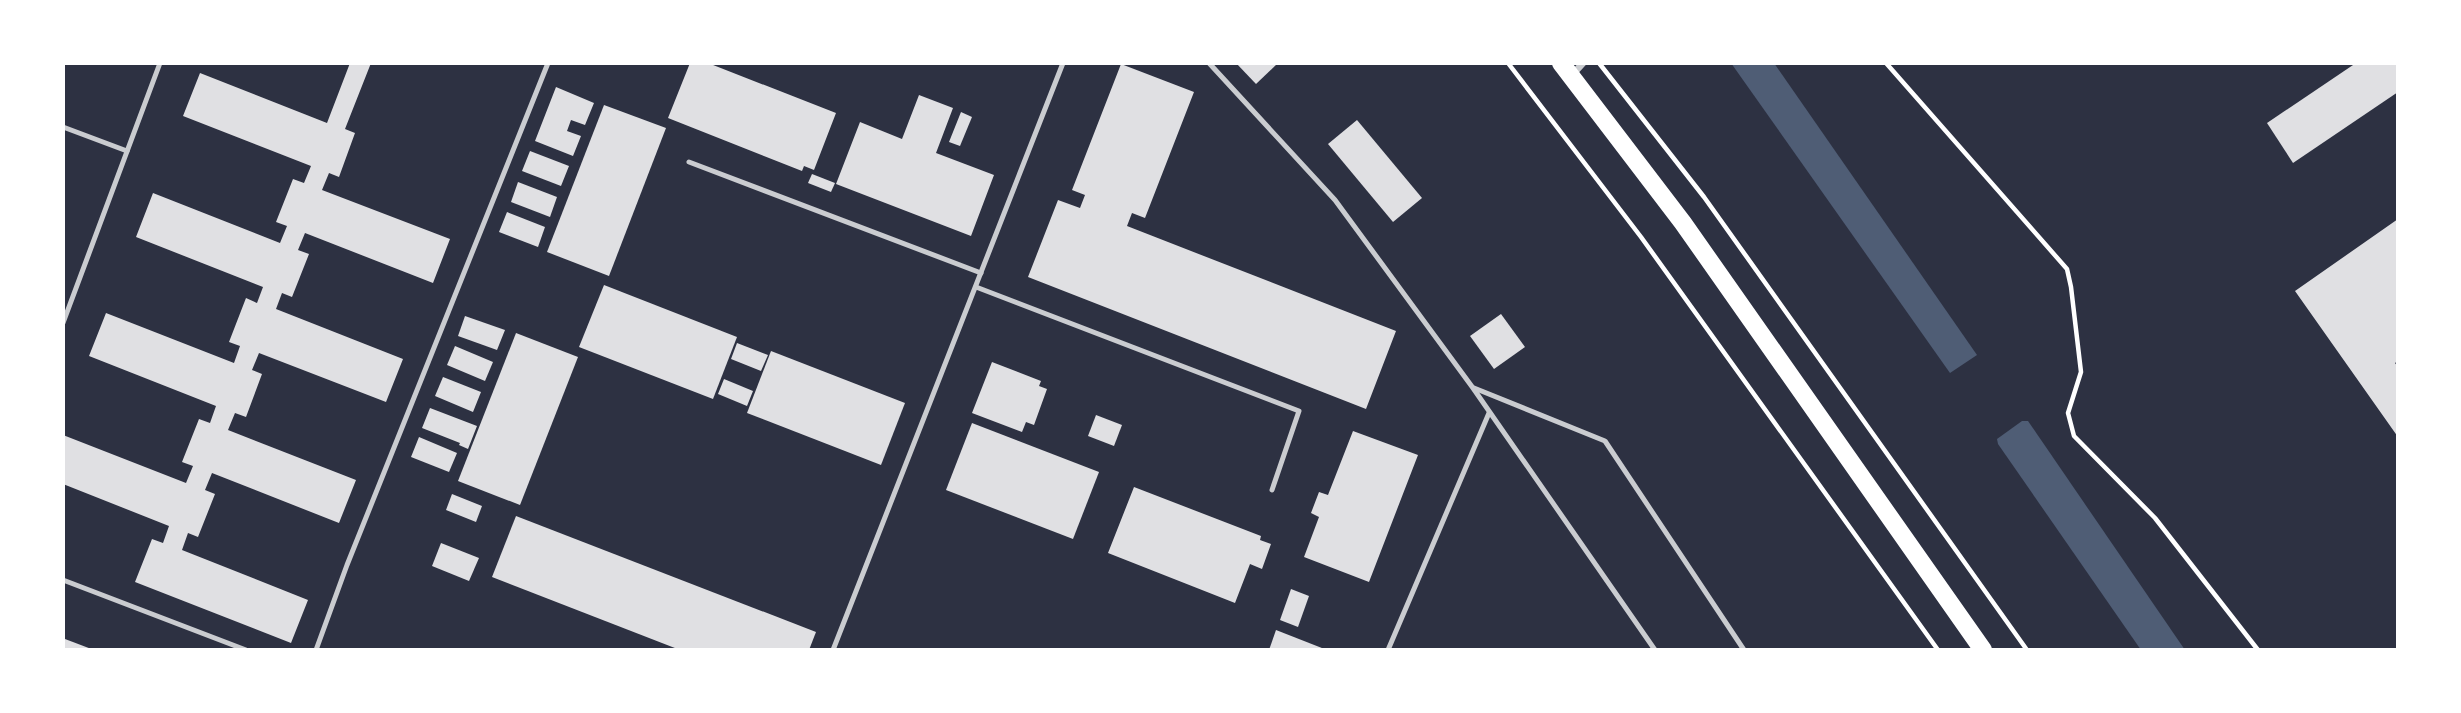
<svg xmlns="http://www.w3.org/2000/svg" width="2461" height="713" viewBox="0 0 2461 713" font-family="'Source Sans 3',sans-serif">
	<style>
		.water { fill: #4f5d75 }
		.building { fill: #e0e0e3 }
		.lines { fill: none; stroke-linecap: round; stroke-linejoin: round }
		.path { stroke: #fff; stroke-width: 4.5 }
		.service { stroke: #caccd0; stroke-width: 5 }
		.minor { stroke: #caccd0; stroke-width: 7 }
		.primary { stroke: #fff; stroke-width: 18 }
	</style>
	<rect width="100%" height="100%" fill="#2d3142"/>
	<!-- water -->
	<g class="water">
		<path d="M 1731,63 L 1774,63 L 1977,355 L 1950,373 Z"/>
		<path d="M 2022,421 L 2028,421 L 2185,650 L 2141,650 L 1998,444 L 1997,439 Z"/>
	</g>
	<!-- building -->
	<g class="building">
		<path d="M 350,63 L 371,63 L 345,129 L 355,133 L 339,177 L 329,173 L 322,190 L 450,239 L 433,283 L 305,233 L 298,250 L 309,254 L 292,297 L 282,293 L 276,309 L 403,359 L 386,402 L 259,353 L 252,370 L 262,374 L 246,417 L 235,413 L 228,430 L 356,480 L 339,523 L 212,473 L 205,490 L 215,494 L 198,537 L 188,533 L 182,550 L 308,600 L 291,643 L 135,582 L 152,539 L 163,543 L 169,526 L 63,484 L 63,435 L 186,483 L 193,466 L 182,462 L 199,419 L 210,423 L 216,406 L 89,356 L 106,313 L 234,363 L 240,346 L 229,342 L 246,298 L 257,303 L 263,287 L 136,237 L 153,193 L 280,243 L 287,226 L 276,222 L 293,179 L 304,183 L 311,166 L 183,116 L 200,73 L 327,123 Z"/>
		<path d="M 690,63 L 708,63 L 836,113 L 814,170 L 804,166 L 802,171 L 668,118 Z"/>
		<path d="M 1236,63 L 1278,63 L 1256,84 Z"/>
		<path d="M 2356,63 L 2398,63 L 2398,92 L 2293,163 L 2267,123 Z"/>
		<path d="M 1121,64 L 1194,92 L 1145,218 L 1132,213 L 1127,226 L 1396,331 L 1366,409 L 1028,277 L 1058,200 L 1080,208 L 1085,195 L 1072,190 Z"/>
		<path d="M 556,87 L 594,103 L 585,125 L 571,120 L 567,131 L 581,136 L 573,156 L 535,141 Z"/>
		<path d="M 919,95 L 953,108 L 936,153 L 994,175 L 971,236 L 836,184 L 860,122 L 902,139 Z"/>
		<path d="M 604,105 L 666,128 L 609,276 L 547,252 Z"/>
		<path d="M 961,112 L 972,117 L 960,146 L 949,142 Z"/>
		<path d="M 1357,120 L 1422,198 L 1393,222 L 1328,144 Z"/>
		<path d="M 530,151 L 569,166 L 561,186 L 522,171 Z"/>
		<path d="M 812,174 L 835,183 L 831,192 L 808,183 Z"/>
		<path d="M 518,182 L 557,197 L 550,217 L 511,202 Z"/>
		<path d="M 507,212 L 545,227 L 538,247 L 499,232 Z"/>
		<path d="M 2398,219 L 2398,361 L 2395,363 L 2398,367 L 2398,437 L 2295,291 Z"/>
		<path d="M 604,285 L 737,337 L 713,399 L 579,347 Z"/>
		<path d="M 1501,314 L 1525,347 L 1494,369 L 1470,336 Z"/>
		<path d="M 465,316 L 505,330 L 497,350 L 458,336 Z"/>
		<path d="M 516,333 L 578,357 L 520,505 L 458,481 Z"/>
		<path d="M 737,343 L 768,355 L 761,371 L 731,359 Z"/>
		<path d="M 455,346 L 493,362 L 485,381 L 447,365 Z"/>
		<path d="M 771,351 L 905,403 L 881,465 L 747,413 Z"/>
		<path d="M 992,362 L 1041,381 L 1039,386 L 1047,389 L 1034,425 L 1026,422 L 1022,432 L 972,413 Z"/>
		<path d="M 443,377 L 481,392 L 473,412 L 435,396 Z"/>
		<path d="M 724,379 L 753,391 L 747,406 L 718,394 Z"/>
		<path d="M 430,408 L 477,426 L 468,449 L 459,445 L 460,443 L 422,428 Z"/>
		<path d="M 1096,415 L 1122,425 L 1114,446 L 1088,436 Z"/>
		<path d="M 972,423 L 1099,472 L 1073,539 L 946,490 Z"/>
		<path d="M 1353,431 L 1418,455 L 1369,582 L 1304,557 L 1319,517 L 1311,513 L 1319,492 L 1328,495 Z"/>
		<path d="M 419,437 L 457,453 L 449,472 L 411,457 Z"/>
		<path d="M 1134,487 L 1261,536 L 1260,540 L 1271,544 L 1262,569 L 1250,564 L 1235,603 L 1108,553 Z"/>
		<path d="M 452,494 L 482,506 L 476,522 L 446,510 Z"/>
		<path d="M 516,516 L 816,632 L 809,650 L 680,650 L 492,577 Z"/>
		<path d="M 441,543 L 479,558 L 469,581 L 432,566 Z"/>
		<path d="M 1291,589 L 1309,596 L 1298,627 L 1280,620 Z"/>
		<path d="M 1276,630 L 1327,650 L 1269,650 Z"/>
		<path d="M 65,639 L 94,650 L 63,650 Z"/>
	</g>
	<g class="lines">
		<!-- path -->
		<g class="path">
			<path d="M 1508,63 L 1641,237 L 1938,650"/>
			<path d="M 1599,63 L 1704,197 L 2027,650"/>
			<path d="M 1886,63 L 2067,269 L 2071,287 L 2081,372 L 2068,413 L 2074,436 L 2155,518 L 2258,650"/>
		</g>
		<!-- service -->
		<g class="service">
			<path d="M 1209,63 L 1335,200 L 1473,388 L 1655,650"/>
			<path d="M 63,127 L 127,151"/>
			<path d="M 689,162 L 981,273"/>
			<path d="M 976,287 L 1299,411 L 1272,490"/>
			<path d="M 63,323 L 160,63"/>
			<path d="M 1474,388 L 1605,441 L 1744,650"/>
			<path d="M 63,580 L 246,650"/>
			<path d="M 316,650 L 347,565 L 548,63"/>
			<path d="M 833,650 L 1063,63"/>
			<path d="M 1388,650 L 1489,413"/>
		</g>
		<!-- minor -->
		<path class="minor" d="M 1572,75 L 1583,63"/>
		<!-- primary -->
		<path class="primary" d="M 1561,63 L 1683,223 L 1983,650"/>
	</g>
	<!-- border -->
	<rect width="2461" height="713" fill="none" stroke="#ffffff" stroke-width="130"/>
</svg>
